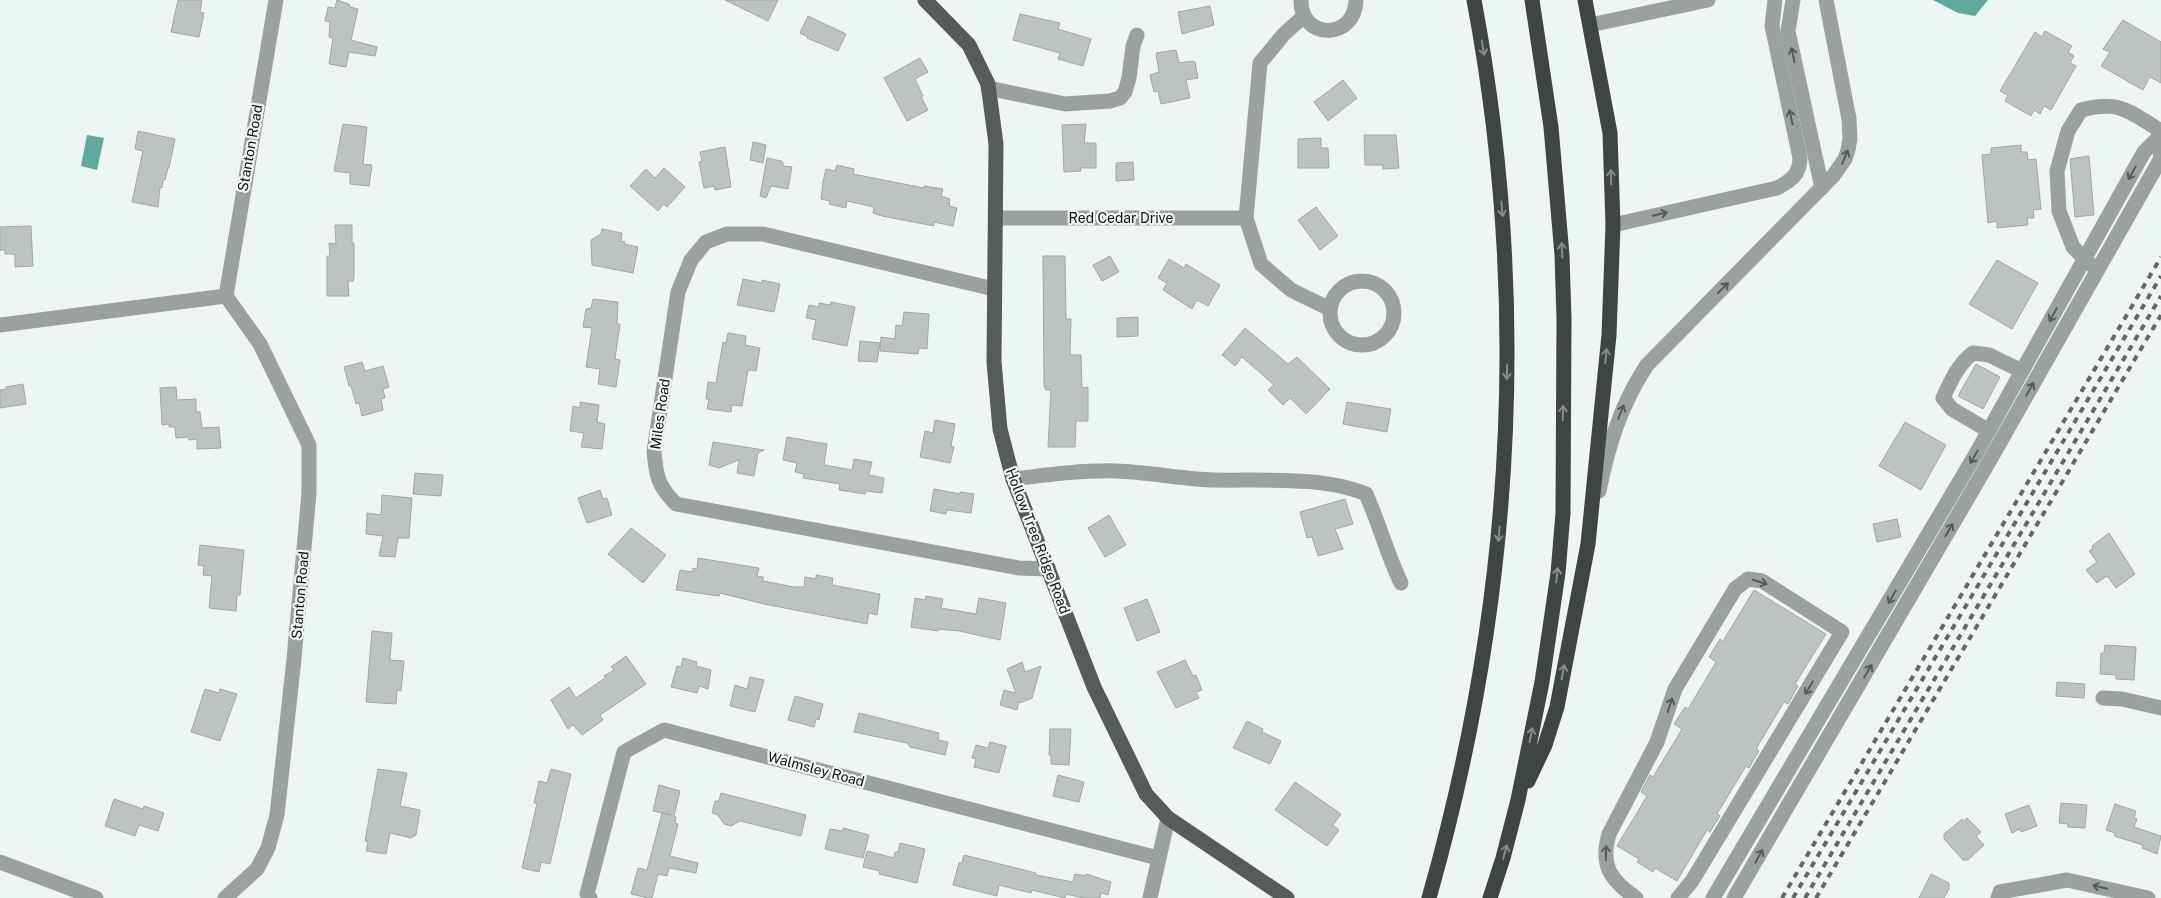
<svg xmlns="http://www.w3.org/2000/svg" width="2161" height="898" viewBox="0 0 2161 898" font-family="'Public Sans',sans-serif">
	<style>
		.water { fill: #60a99e }
		.building { fill: #bcc3c2; stroke: #a0a7a6 }
		.lines { fill: none; stroke-linecap: round; stroke-linejoin: round }
		.minor { stroke: #9da0a0; stroke-width: 15 }
		.major { stroke: #575c5b; stroke-width: 15 }
		.highway { stroke: #3f4544; stroke-width: 15 }
		.rail { stroke: #636767; stroke-width: 4; stroke-dasharray: 6 6; stroke-linecap: butt }
		.oneway { stroke: #858c8a }
		.oneway2 { stroke: #575a5a }
		.labels { text-anchor: middle; dominant-baseline: central; stroke-width: 4.5; stroke-linejoin: round; paint-order: stroke }
		.street-label { font-size: 14px; fill: #111313; stroke: #eef6f4 }
	</style>
	<rect width="100%" height="100%" fill="#eef6f4"/>
	<!-- water -->
	<g class="water">
		<path d="M 1933,0 L 1988,0 L 1975,16 L 1958,13 Z"/>
		<path d="M 87,135 L 104,138 L 97,170 L 81,166 Z"/>
	</g>
	<!-- building -->
	<g class="building">
		<path d="M 178,0 L 202,0 L 200,12 L 204,13 L 199,37 L 171,32 Z"/>
		<path d="M 337,0 L 349,4 L 350,7 L 358,9 L 351,40 L 377,47 L 375,56 L 349,52 L 346,67 L 329,64 L 333,38 L 329,37 L 330,22 L 325,21 L 328,7 L 335,8 Z"/>
		<path d="M 725,0 L 778,0 L 768,21 Z"/>
		<path d="M 1210,6 L 1214,25 L 1182,34 L 1178,12 Z"/>
		<path d="M 1020,14 L 1060,23 L 1058,29 L 1091,39 L 1083,66 L 1058,59 L 1060,53 L 1013,40 Z"/>
		<path d="M 808,16 L 846,34 L 838,51 L 807,38 L 808,37 L 800,33 Z"/>
		<path d="M 2123,20 L 2161,42 L 2161,83 L 2150,77 L 2143,90 L 2101,66 L 2110,52 L 2103,49 Z"/>
		<path d="M 2045,31 L 2072,46 L 2068,52 L 2074,56 L 2070,63 L 2076,66 L 2051,110 L 2044,106 L 2040,114 L 2034,110 L 2031,116 L 2005,101 L 2008,95 L 2000,91 L 2035,32 L 2042,37 Z"/>
		<path d="M 1176,50 L 1179,63 L 1193,61 L 1195,62 L 1198,78 L 1186,80 L 1190,98 L 1161,104 L 1158,91 L 1154,92 L 1150,75 L 1159,72 L 1156,53 Z"/>
		<path d="M 920,58 L 928,72 L 915,79 L 923,96 L 921,97 L 928,110 L 907,121 L 884,78 Z"/>
		<path d="M 1343,80 L 1357,98 L 1328,121 L 1314,102 Z"/>
		<path d="M 343,124 L 367,127 L 363,164 L 372,165 L 369,186 L 350,184 L 350,173 L 334,171 Z"/>
		<path d="M 1086,124 L 1084,143 L 1096,143 L 1096,168 L 1080,168 L 1081,171 L 1064,172 L 1062,125 Z"/>
		<path d="M 138,131 L 175,139 L 169,168 L 168,168 L 165,180 L 163,180 L 162,188 L 160,187 L 158,207 L 132,202 L 143,151 L 135,149 Z"/>
		<path d="M 1364,135 L 1396,135 L 1399,168 L 1383,169 L 1383,165 L 1365,165 Z"/>
		<path d="M 1321,138 L 1321,148 L 1328,148 L 1329,168 L 1298,168 L 1298,139 Z"/>
		<path d="M 753,142 L 766,145 L 763,163 L 750,160 Z"/>
		<path d="M 2021,145 L 2021,152 L 2027,152 L 2028,160 L 2036,159 L 2041,209 L 2033,210 L 2034,218 L 2027,218 L 2028,225 L 1997,228 L 1997,221 L 1988,223 L 1982,155 L 1991,154 L 1991,148 Z"/>
		<path d="M 725,147 L 731,187 L 715,190 L 714,186 L 704,188 L 699,162 L 702,161 L 700,152 Z"/>
		<path d="M 2089,156 L 2094,215 L 2075,217 L 2070,159 Z"/>
		<path d="M 767,158 L 781,161 L 783,162 L 783,166 L 792,167 L 788,189 L 771,186 L 766,198 L 760,196 Z"/>
		<path d="M 1133,162 L 1134,180 L 1116,181 L 1116,163 Z"/>
		<path d="M 837,165 L 854,169 L 853,174 L 924,188 L 924,186 L 943,189 L 941,196 L 950,199 L 949,206 L 957,208 L 953,226 L 934,222 L 934,226 L 882,216 L 873,213 L 874,207 L 847,201 L 846,208 L 829,204 L 830,201 L 821,199 L 823,182 L 826,169 L 835,171 Z"/>
		<path d="M 664,168 L 685,187 L 667,207 L 664,204 L 658,211 L 630,186 L 646,169 L 655,178 Z"/>
		<path d="M 1316,207 L 1338,236 L 1320,250 L 1298,220 Z"/>
		<path d="M 335,225 L 352,225 L 352,243 L 354,243 L 354,277 L 353,281 L 348,281 L 349,296 L 327,296 L 327,256 L 330,256 L 329,243 L 336,244 Z"/>
		<path d="M 31,226 L 33,266 L 15,267 L 15,254 L 5,254 L 5,250 L 0,250 L 0,227 Z"/>
		<path d="M 602,229 L 622,233 L 621,241 L 625,242 L 624,244 L 638,247 L 633,273 L 592,265 L 591,240 L 601,234 Z"/>
		<path d="M 1043,256 L 1065,256 L 1066,319 L 1071,319 L 1070,355 L 1081,355 L 1082,388 L 1088,387 L 1088,421 L 1076,421 L 1075,447 L 1048,447 L 1051,390 L 1046,390 L 1044,386 Z"/>
		<path d="M 1110,256 L 1119,272 L 1102,281 L 1093,265 Z"/>
		<path d="M 1169,259 L 1184,268 L 1186,264 L 1220,285 L 1208,306 L 1197,300 L 1192,309 L 1163,290 L 1167,283 L 1158,278 Z"/>
		<path d="M 1997,260 L 2038,283 L 2012,329 L 1969,304 Z"/>
		<path d="M 743,279 L 762,283 L 762,280 L 780,284 L 774,312 L 737,305 Z"/>
		<path d="M 593,299 L 618,302 L 617,324 L 620,324 L 615,359 L 620,360 L 616,387 L 598,384 L 600,369 L 586,367 L 592,328 L 583,327 L 586,309 L 591,308 Z"/>
		<path d="M 831,302 L 855,307 L 847,346 L 812,339 L 816,320 L 806,318 L 809,305 L 819,307 L 819,303 L 830,305 Z"/>
		<path d="M 904,312 L 929,314 L 927,349 L 919,348 L 918,354 L 880,351 L 881,337 L 895,339 L 896,325 L 902,326 Z"/>
		<path d="M 1138,317 L 1138,336 L 1117,337 L 1117,318 Z"/>
		<path d="M 1245,328 L 1288,364 L 1297,357 L 1330,389 L 1306,414 L 1290,398 L 1283,405 L 1268,390 L 1274,385 L 1242,357 L 1235,366 L 1222,355 Z"/>
		<path d="M 728,333 L 746,336 L 745,345 L 760,348 L 756,371 L 748,370 L 742,406 L 732,405 L 731,412 L 707,409 L 709,399 L 706,399 L 708,382 L 716,383 L 723,342 L 726,343 Z"/>
		<path d="M 860,341 L 880,343 L 877,362 L 858,361 Z"/>
		<path d="M 362,362 L 365,371 L 383,366 L 389,387 L 383,389 L 385,398 L 381,399 L 383,410 L 362,416 L 359,403 L 356,404 L 351,386 L 349,386 L 344,367 Z"/>
		<path d="M 1976,364 L 2000,377 L 1983,409 L 1958,396 Z"/>
		<path d="M 23,384 L 26,404 L 0,408 L 0,390 L 6,389 L 6,387 Z"/>
		<path d="M 176,387 L 177,400 L 196,399 L 196,412 L 200,412 L 202,428 L 219,427 L 221,448 L 197,449 L 197,439 L 189,440 L 188,437 L 176,438 L 175,427 L 169,427 L 169,424 L 162,425 L 160,388 Z"/>
		<path d="M 580,402 L 599,405 L 597,422 L 605,424 L 602,449 L 581,447 L 584,433 L 570,431 L 573,406 L 580,408 Z"/>
		<path d="M 1347,402 L 1391,409 L 1387,432 L 1343,424 Z"/>
		<path d="M 935,420 L 955,424 L 951,446 L 954,447 L 950,463 L 920,457 L 925,431 L 933,433 Z"/>
		<path d="M 1905,422 L 1946,445 L 1921,490 L 1879,466 Z"/>
		<path d="M 787,437 L 827,444 L 824,465 L 852,470 L 854,459 L 872,462 L 869,475 L 884,478 L 882,493 L 866,491 L 865,494 L 839,490 L 840,484 L 803,478 L 804,474 L 795,472 L 797,463 L 783,460 Z"/>
		<path d="M 713,442 L 764,450 L 758,453 L 754,476 L 737,473 L 739,460 L 719,468 L 709,465 Z"/>
		<path d="M 415,473 L 443,475 L 441,496 L 413,494 Z"/>
		<path d="M 934,489 L 960,494 L 960,492 L 974,494 L 971,513 L 947,510 L 946,514 L 930,511 Z"/>
		<path d="M 600,490 L 603,499 L 607,498 L 612,515 L 587,523 L 578,498 Z"/>
		<path d="M 382,495 L 412,498 L 409,538 L 398,538 L 395,557 L 379,556 L 383,536 L 366,534 L 367,513 L 381,515 Z"/>
		<path d="M 1345,499 L 1353,524 L 1335,529 L 1343,549 L 1318,556 L 1312,537 L 1307,538 L 1300,512 Z"/>
		<path d="M 1109,515 L 1126,545 L 1105,557 L 1088,528 Z"/>
		<path d="M 1897,519 L 1901,537 L 1877,542 L 1873,524 Z"/>
		<path d="M 631,528 L 666,555 L 643,583 L 608,554 Z"/>
		<path d="M 2109,533 L 2135,574 L 2116,588 L 2107,576 L 2097,583 L 2086,570 L 2097,562 L 2089,551 L 2093,548 L 2092,546 Z"/>
		<path d="M 200,545 L 244,550 L 240,595 L 237,595 L 236,611 L 209,608 L 212,576 L 203,575 L 204,566 L 198,565 Z"/>
		<path d="M 698,558 L 759,568 L 757,576 L 763,577 L 763,581 L 794,587 L 804,587 L 805,577 L 816,579 L 816,575 L 833,578 L 832,585 L 880,594 L 877,615 L 869,613 L 867,624 L 764,604 L 720,593 L 719,596 L 676,590 L 680,570 L 692,572 L 693,568 L 697,569 Z"/>
		<path d="M 1754,590 L 1826,634 L 1795,684 L 1798,686 L 1788,704 L 1784,702 L 1756,749 L 1759,751 L 1749,768 L 1746,766 L 1717,814 L 1720,816 L 1710,832 L 1707,830 L 1677,881 L 1655,868 L 1653,872 L 1637,862 L 1639,859 L 1617,846 L 1647,796 L 1641,792 L 1650,775 L 1653,777 L 1682,729 L 1674,724 L 1685,707 L 1688,709 L 1716,662 L 1709,657 L 1720,639 L 1723,641 Z"/>
		<path d="M 926,596 L 943,599 L 941,608 L 976,614 L 979,598 L 1006,603 L 1000,640 L 959,631 L 938,629 L 938,631 L 911,627 L 915,598 L 925,600 Z"/>
		<path d="M 1147,599 L 1160,632 L 1137,641 L 1124,608 Z"/>
		<path d="M 372,631 L 392,633 L 390,660 L 404,661 L 401,691 L 397,690 L 396,704 L 366,702 Z"/>
		<path d="M 2105,645 L 2136,647 L 2134,680 L 2116,679 L 2116,675 L 2100,674 L 2101,653 L 2104,653 Z"/>
		<path d="M 626,656 L 646,684 L 600,715 L 603,720 L 582,735 L 573,725 L 568,729 L 551,700 L 569,687 L 576,698 L 605,678 L 604,676 L 614,670 L 611,667 Z"/>
		<path d="M 683,658 L 697,662 L 696,666 L 711,670 L 708,689 L 699,686 L 697,693 L 671,687 L 677,666 L 681,667 Z"/>
		<path d="M 1185,660 L 1193,676 L 1196,675 L 1202,690 L 1196,692 L 1199,698 L 1176,708 L 1157,672 Z"/>
		<path d="M 1022,662 L 1025,672 L 1041,666 L 1032,698 L 1020,703 L 1019,701 L 1017,710 L 1000,705 L 1004,690 L 1016,693 L 1007,669 Z"/>
		<path d="M 750,677 L 764,680 L 755,712 L 730,706 L 735,685 L 747,689 Z"/>
		<path d="M 2057,682 L 2085,684 L 2084,698 L 2056,696 Z"/>
		<path d="M 205,689 L 219,693 L 220,689 L 237,694 L 220,741 L 191,732 Z"/>
		<path d="M 795,696 L 823,704 L 819,720 L 816,719 L 814,727 L 788,720 Z"/>
		<path d="M 859,713 L 939,733 L 938,740 L 948,742 L 945,755 L 910,747 L 907,743 L 854,732 Z"/>
		<path d="M 1247,721 L 1263,729 L 1262,732 L 1281,741 L 1270,764 L 1233,748 Z"/>
		<path d="M 1050,729 L 1071,729 L 1069,765 L 1051,764 L 1051,755 L 1049,755 Z"/>
		<path d="M 990,742 L 1006,746 L 999,773 L 974,767 L 976,759 L 972,758 L 976,745 L 988,748 Z"/>
		<path d="M 378,769 L 407,773 L 400,806 L 420,810 L 416,835 L 411,838 L 390,833 L 386,854 L 366,851 L 368,842 L 365,841 Z"/>
		<path d="M 551,769 L 571,774 L 550,864 L 541,862 L 539,872 L 522,868 L 537,803 L 534,803 L 539,781 L 547,783 Z"/>
		<path d="M 1058,775 L 1084,782 L 1079,802 L 1053,796 Z"/>
		<path d="M 1295,782 L 1341,814 L 1333,825 L 1339,830 L 1327,846 L 1275,810 Z"/>
		<path d="M 659,785 L 680,791 L 674,816 L 676,817 L 675,823 L 678,824 L 670,856 L 698,863 L 696,873 L 669,868 L 667,876 L 658,874 L 652,898 L 648,898 L 631,894 L 638,868 L 647,870 L 662,813 L 671,815 L 653,811 Z"/>
		<path d="M 721,793 L 806,815 L 801,836 L 740,821 L 731,826 L 724,824 L 718,815 L 712,813 L 715,801 L 719,801 Z"/>
		<path d="M 114,799 L 143,809 L 144,806 L 164,813 L 158,831 L 139,825 L 135,836 L 105,826 Z"/>
		<path d="M 2061,803 L 2087,805 L 2085,828 L 2068,827 L 2068,824 L 2059,823 Z"/>
		<path d="M 2115,804 L 2136,811 L 2134,818 L 2137,819 L 2134,827 L 2161,836 L 2157,854 L 2142,848 L 2143,845 L 2117,837 L 2114,835 L 2115,833 L 2106,830 Z"/>
		<path d="M 2029,805 L 2037,826 L 2021,832 L 2020,829 L 2012,833 L 2005,814 Z"/>
		<path d="M 1967,818 L 1981,832 L 1976,836 L 1984,845 L 1968,860 L 1963,860 L 1944,839 L 1944,834 L 1962,819 L 1964,821 Z"/>
		<path d="M 843,828 L 869,835 L 863,858 L 825,849 L 830,829 L 843,831 Z"/>
		<path d="M 900,843 L 925,849 L 917,883 L 879,874 L 880,871 L 863,867 L 867,851 L 894,858 L 895,852 L 898,852 Z"/>
		<path d="M 964,855 L 1036,873 L 1036,875 L 1073,882 L 1075,874 L 1085,876 L 1086,874 L 1111,882 L 1108,895 L 1101,893 L 1100,898 L 1083,898 L 1066,894 L 1065,898 L 1032,890 L 1031,893 L 999,885 L 997,896 L 953,885 L 959,863 L 962,863 Z"/>
		<path d="M 1931,874 L 1949,883 L 1949,889 L 1944,898 L 1919,898 Z"/>
	</g>
	<g class="lines">
		<!-- minor -->
		<g class="minor">
			<path d="M 1301,0 C 1300,40 1355,41 1356,0"/>
			<path d="M 1793,0 L 1788,31 L 1822,188"/>
			<path d="M 1590,25 L 1708,0"/>
			<path d="M 988,88 L 1065,104 L 1110,101 L 1120,98 L 1125,92 L 1129,78 L 1133,46 L 1137,35"/>
			<path d="M 996,218 L 1246,218 L 1260,63 L 1284,34 L 1303,17"/>
			<path d="M 1246,218 L 1261,264 L 1291,290 L 1330,309"/>
			<path d="M 1613,225 L 1777,188 C 1790,181 1800,175 1800,158 L 1772,26 L 1775,0"/>
			<path d="M 2090,264 L 2073,247 L 2059,211 L 2057,171 L 2068,131 L 2081,110 C 2121,100 2128,111 2161,131"/>
			<circle cx="1362" cy="313" r="32"/>
			<path d="M 994,289 L 763,234 L 727,234 L 706,242 L 691,260 L 678,292 L 654,451 C 656,476 658,486 676,504 L 1019,568 L 1049,569"/>
			<path d="M 0,325 L 226,296 L 276,0"/>
			<path d="M 1989,431 L 1952,409 L 1943,398 C 1951,381 1958,364 1973,353 L 1989,355 L 2022,371"/>
			<path d="M 1013,479 C 1046,475 1081,470 1116,471 C 1149,472 1181,479 1215,480 C 1261,481 1324,476 1366,494 C 1379,523 1387,554 1401,583"/>
			<path d="M 1599,491 C 1608,446 1621,404 1647,365 L 1833,176 L 1845,159 L 1848,150 L 1850,139 L 1849,119 L 1826,0"/>
			<path d="M 2103,698 L 2122,699 L 2161,708"/>
			<path d="M 0,862 L 96,898"/>
			<path d="M 225,898 L 257,869 L 268,848 L 277,815 L 294,659 L 309,493 L 309,445 L 260,344 L 226,296"/>
			<path d="M 590,898 L 587,894 L 624,752 L 664,730 L 1158,858"/>
			<path d="M 1150,898 L 1168,818"/>
			<path d="M 1636,898 C 1610,880 1600,865 1609,834 L 1657,742 L 1675,689 L 1735,589 L 1748,579 L 1762,581 L 1842,632 L 1692,881 L 1678,898"/>
			<path d="M 1713,898 L 1977,452 L 2144,152 L 2161,135"/>
			<path d="M 1734,898 L 1990,460 L 2160,160 L 2161,152"/>
			<path d="M 1998,898 L 2000,892 L 2067,880 L 2148,898"/>
		</g>
		<!-- major -->
		<path class="major" d="M 925,0 L 969,45 L 988,84 L 996,144 L 994,362 L 1000,429 L 1013,479 L 1094,687 L 1146,794 L 1168,818 L 1287,898"/>
		<!-- highway -->
		<g class="highway">
			<path d="M 1528,781 L 1545,745 L 1557,707 L 1588,544 L 1609,335 L 1613,225 L 1610,133 L 1585,0"/>
			<path d="M 1429,898 C 1513,603 1531,303 1474,0"/>
			<path d="M 1490,898 L 1503,858 L 1518,800 L 1542,682 L 1558,573 L 1563,513 L 1564,319 L 1562,255 L 1551,127 L 1532,0"/>
		</g>
		<!-- rail -->
		<g class="rail">
			<path d="M 1782,898 L 2161,257"/>
			<path d="M 1793,898 L 2161,276"/>
			<path d="M 1805,898 L 2161,296"/>
			<path d="M 1816,898 L 2161,315"/>
		</g>
	</g>
	<!-- one-way arrows -->
	<defs><path id="oneway-shaft" d="M-6 0H5M1.5-3L5.5 0L1.5 3" fill="none" stroke-width="1.6" stroke-linecap="round" stroke-linejoin="round" transform="scale(1.25)"/></defs>
	<g class="oneway">
		<use href="#oneway-shaft" transform="translate(1483 48) rotate(81)"/>
		<use href="#oneway-shaft" transform="translate(1611 177) rotate(-92)"/>
		<use href="#oneway-shaft" transform="translate(1502 209) rotate(85)"/>
		<use href="#oneway-shaft" transform="translate(1562 250) rotate(-93)"/>
		<use href="#oneway-shaft" transform="translate(1606 356) rotate(-84)"/>
		<use href="#oneway-shaft" transform="translate(1507 372) rotate(91)"/>
		<use href="#oneway-shaft" transform="translate(1563 413) rotate(-88)"/>
		<use href="#oneway-shaft" transform="translate(1499 534) rotate(95)"/>
		<use href="#oneway-shaft" transform="translate(1557 575) rotate(-84)"/>
		<use href="#oneway-shaft" transform="translate(1563 672) rotate(-79)"/>
		<use href="#oneway-shaft" transform="translate(1531 735) rotate(-79)"/>
		<use href="#oneway-shaft" transform="translate(1505 852) rotate(-75)"/>
	</g>
	<g class="oneway2">
		<use href="#oneway-shaft" transform="translate(1793 55) rotate(-102)"/>
		<use href="#oneway-shaft" transform="translate(1791 117) rotate(-102)"/>
		<use href="#oneway-shaft" transform="translate(1845 157) rotate(-68)"/>
		<use href="#oneway-shaft" transform="translate(2132 173) rotate(119)"/>
		<use href="#oneway-shaft" transform="translate(1660 214) rotate(-13)"/>
		<use href="#oneway-shaft" transform="translate(1723 288) rotate(-45)"/>
		<use href="#oneway-shaft" transform="translate(2053 315) rotate(119)"/>
		<use href="#oneway-shaft" transform="translate(2030 389) rotate(-60)"/>
		<use href="#oneway-shaft" transform="translate(1621 412) rotate(-68)"/>
		<use href="#oneway-shaft" transform="translate(1974 457) rotate(120)"/>
		<use href="#oneway-shaft" transform="translate(1949 530) rotate(-60)"/>
		<use href="#oneway-shaft" transform="translate(1760 582) rotate(18)"/>
		<use href="#oneway-shaft" transform="translate(1892 597) rotate(120)"/>
		<use href="#oneway-shaft" transform="translate(1868 671) rotate(-60)"/>
		<use href="#oneway-shaft" transform="translate(1809 688) rotate(121)"/>
		<use href="#oneway-shaft" transform="translate(1670 705) rotate(-72)"/>
		<use href="#oneway-shaft" transform="translate(1606 853) rotate(-88)"/>
		<use href="#oneway-shaft" transform="translate(1759 856) rotate(-60)"/>
		<use href="#oneway-shaft" transform="translate(2100 887) rotate(-167)"/>
	</g>
	<g class="labels">
		<!-- street labels -->
		<g class="street-label">
			<text transform="translate(250 148) rotate(-80)">Stanton Road</text>
			<text x="1121" y="218">Red Cedar Drive</text>
			<text transform="translate(660 414) rotate(-82)">Miles Road</text>
			<text transform="translate(1038 541) rotate(69)">Hollow Tree Ridge Road</text>
			<text transform="translate(300 595) rotate(-85)">Stanton Road</text>
			<text transform="translate(816 769) rotate(15)">Walmsley Road</text>
		</g>
	</g>
</svg>
